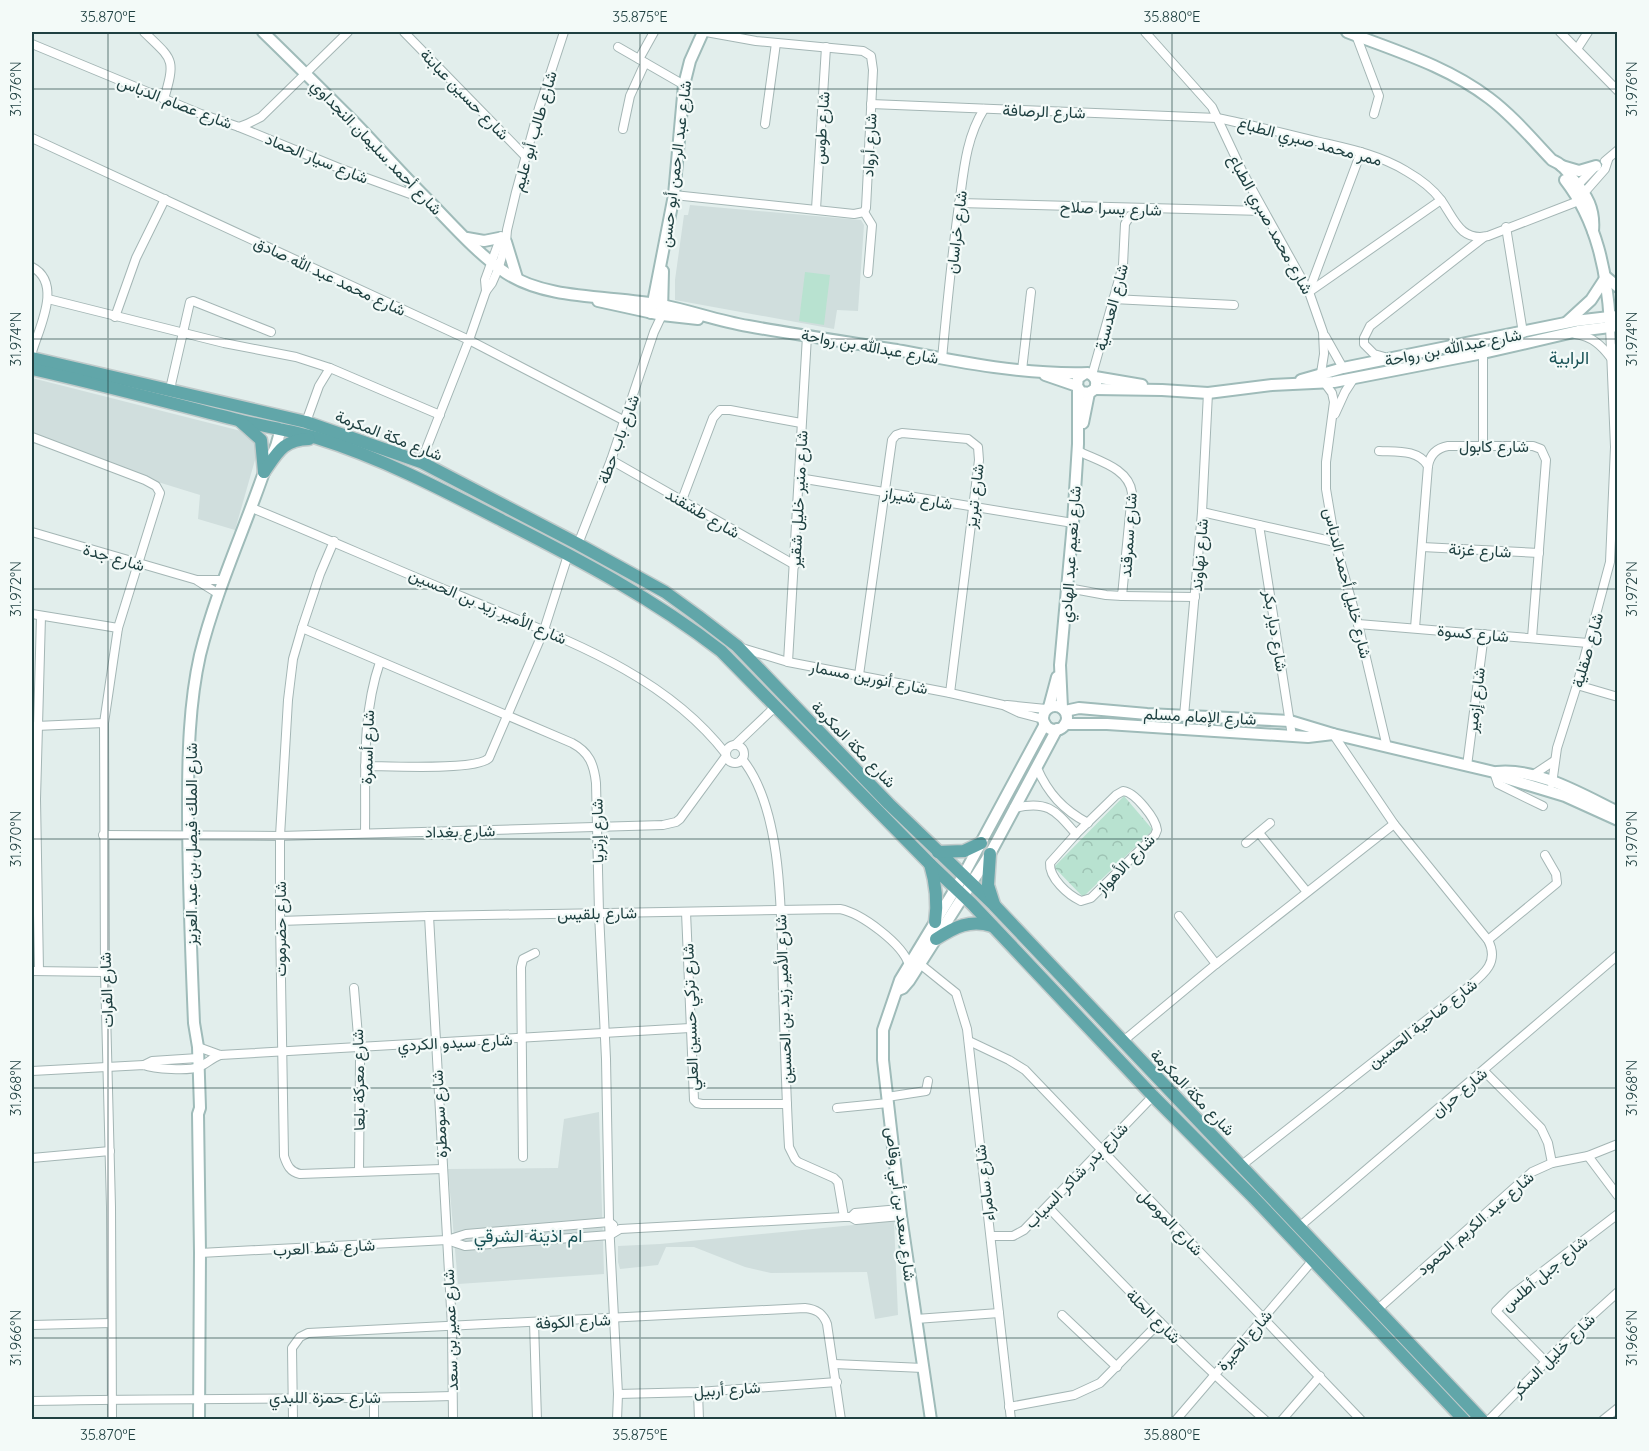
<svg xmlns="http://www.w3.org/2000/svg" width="1649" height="1451" viewBox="0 0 1649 1451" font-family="Quicksand,Vazirmatn,sans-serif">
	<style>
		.built { fill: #d0dedd }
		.park { fill: url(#park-crowns) }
		.pitch { fill: #b8e2d0 }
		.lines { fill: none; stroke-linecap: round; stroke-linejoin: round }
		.street-casing { stroke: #a4b6b5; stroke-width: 10 }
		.secondary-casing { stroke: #9fbbb9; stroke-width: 14 }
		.primary-casing { stroke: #c0caca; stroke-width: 15 }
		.street { stroke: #fff; stroke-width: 8 }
		.secondary { stroke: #fff; stroke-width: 10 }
		.primary { stroke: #61a6a9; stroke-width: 12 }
		.ticks { fill: none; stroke: #1f4041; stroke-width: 1.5; stroke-opacity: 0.45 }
		.labels { text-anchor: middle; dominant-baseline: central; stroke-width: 4.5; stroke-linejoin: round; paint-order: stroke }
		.street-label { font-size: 16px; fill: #1f4041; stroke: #f3faf8 }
		.neighbourhood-label { font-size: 18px; fill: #195256; stroke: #f3faf8 }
		.neatline { fill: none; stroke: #1f4041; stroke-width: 2 }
		.ticks-label { font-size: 15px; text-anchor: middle; fill: #1f4041 }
	</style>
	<defs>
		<pattern id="park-crowns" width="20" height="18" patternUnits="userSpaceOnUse" patternTransform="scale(1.5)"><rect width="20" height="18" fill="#b8e2d0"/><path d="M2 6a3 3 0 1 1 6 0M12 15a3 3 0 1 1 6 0" fill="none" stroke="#9ec3b4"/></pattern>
	</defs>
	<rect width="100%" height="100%" fill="#e2eeec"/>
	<!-- built -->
	<g class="built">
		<path d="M 690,205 L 861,220 L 864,225 L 858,311 L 837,310 L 834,329 L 675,300 L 675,280 L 684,215 L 688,215 Z"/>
		<path d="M 32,378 L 249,433 L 259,446 L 235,530 L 198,519 L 200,495 L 32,443 Z"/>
		<path d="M 599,1112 L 604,1274 L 458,1284 L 448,1169 L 558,1168 L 564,1119 Z"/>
		<path d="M 894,1221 L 898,1315 L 875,1319 L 867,1272 L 771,1273 L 745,1267 L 694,1247 L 666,1247 L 658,1265 L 620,1269 L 618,1262 L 618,1246 L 660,1244 Z"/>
	</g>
	<!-- park -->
	<path class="park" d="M 1124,796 L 1153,830 L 1083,897 L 1054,867 Z"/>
	<!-- pitch -->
	<path class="pitch" d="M 805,272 L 830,275 L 824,325 L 799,321 Z"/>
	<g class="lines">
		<defs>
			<g id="street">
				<path d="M 144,32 C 173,60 176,58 164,99"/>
				<path d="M 404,32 L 526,157"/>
				<path d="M 1145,32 L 1212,107 L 1243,173 L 1309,292 L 1323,332 L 1324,354 L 1321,373"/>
				<path d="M 1560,32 L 1618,91"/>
				<path d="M 1356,35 L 1379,96 L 1374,114"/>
				<path d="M 32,44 L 201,114 L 239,127 L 247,124 L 261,117 L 348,32"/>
				<path d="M 618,47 L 684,85"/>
				<path d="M 1577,49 L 1588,32"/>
				<path d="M 639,59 L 654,32"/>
				<path d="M 871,104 L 1217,118 C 1252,125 1286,134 1320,142 C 1350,149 1380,155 1406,171 C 1420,179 1432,188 1441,200 C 1454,218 1460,242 1488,236 L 1576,202 L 1605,169 L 1608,160"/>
				<path d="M 765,124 L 776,43"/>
				<path d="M 239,127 L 339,168 L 424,199"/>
				<path d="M 623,129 L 630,96 L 645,63"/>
				<path d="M 32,138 L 469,340 L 625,421"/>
				<path d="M 1605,161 L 1618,150"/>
				<path d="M 1574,189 L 1595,167"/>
				<path d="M 674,195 L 854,214 L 864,212 L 866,208 L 873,70 L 871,56 L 863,51 L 756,41 L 706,32"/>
				<path d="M 959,203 L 1263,211"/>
				<path d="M 816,209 L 826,47"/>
				<path d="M 864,212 L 872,225 L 868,273"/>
				<path d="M 1506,227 L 1523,333"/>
				<path d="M 32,267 C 63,283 39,328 32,352"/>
				<path d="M 486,291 L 485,280 L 501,236"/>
				<path d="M 1309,291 L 1361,152"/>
				<path d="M 1309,292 L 1441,200"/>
				<path d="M 48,299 L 224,343 L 296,357 L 330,368"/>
				<path d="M 1113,299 L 1234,305"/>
				<path d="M 115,317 L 136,258 L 165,199"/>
				<path d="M 1575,334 C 1592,336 1602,346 1611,358 L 1618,346"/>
				<path d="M 1325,336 L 1343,368"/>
				<path d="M 1483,353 L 1483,446"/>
				<path d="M 1388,358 L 1374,354 L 1364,344 L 1364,338 L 1370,326 L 1484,237"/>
				<path d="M 942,359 C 947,305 952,251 960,198 C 964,167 967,136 984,109"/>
				<path d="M 1022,370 L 1031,292"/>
				<path d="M 1092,375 L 1123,265 L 1125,224 L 1130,216 L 1140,209"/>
				<path d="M 1324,382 L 1332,393 L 1334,402 L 1326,462 L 1326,489 L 1335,542 L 1358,624 L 1387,747"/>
				<path d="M 170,389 L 190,302 L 193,301 L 271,332"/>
				<path d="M 1335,414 L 1345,392 L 1354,378"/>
				<path d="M 306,422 L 319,386 L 330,368 L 440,415"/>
				<path d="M 32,437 L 145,480 L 156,486 L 160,493 L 118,628 L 104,723 L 105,972 L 111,1207 L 112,1420"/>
				<path d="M 1379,451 C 1396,452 1418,449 1428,466"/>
				<path d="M 611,460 L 795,565"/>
				<path d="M 421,462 L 469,340 L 486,291 L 492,283 L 499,267 L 506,242 L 507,230 L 516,192 L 539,108 L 564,32"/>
				<path d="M 799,478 L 1073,523"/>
				<path d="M 682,500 L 713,418 L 720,410 L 730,410 L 801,423"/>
				<path d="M 252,508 C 323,537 392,568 463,597 C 557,637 661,670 726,754"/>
				<path d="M 1202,512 L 1335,542"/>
				<path d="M 1259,525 L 1292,736"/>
				<path d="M 32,532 L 197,580 L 224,580"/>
				<path d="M 334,541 L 320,574 L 302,628 L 293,659 L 288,700 L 280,836 L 280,921 L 284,1156 C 287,1165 290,1172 300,1174 L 442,1169"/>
				<path d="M 578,544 L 611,460 L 654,332 L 662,315"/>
				<path d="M 1422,547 L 1539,553"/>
				<path d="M 198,581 L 219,594"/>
				<path d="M 1068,588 L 1106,595 L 1122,596 L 1132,493 C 1129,468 1098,461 1078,451"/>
				<path d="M 1122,596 L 1195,597"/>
				<path d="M 32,614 L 118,628"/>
				<path d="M 1358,624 L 1588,643"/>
				<path d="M 302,628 L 572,743 C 589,752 594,764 596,783 L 599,913 L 606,1059 L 609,1222 L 618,1394 L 617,1420"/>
				<path d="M 1415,628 L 1428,466 C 1430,454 1437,448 1448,446 L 1533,446 L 1541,449 L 1546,460 L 1532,638"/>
				<path d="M 742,648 L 788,662 L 950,693 L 1003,705 L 1020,713 L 1043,719"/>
				<path d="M 788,662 L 807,336"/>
				<path d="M 859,675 L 892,440 L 896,435 L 902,433 L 968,439 L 978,447 L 979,460 L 950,693"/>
				<path d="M 1577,685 L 1618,697"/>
				<path d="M 1007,705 L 1046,709"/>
				<path d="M 1184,716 L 1202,512 L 1208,393"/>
				<path d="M 36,726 L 104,723"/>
				<path d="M 735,745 L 776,706"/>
				<circle cx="735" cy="754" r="9"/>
				<path d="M 742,759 C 785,811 781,926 783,991 C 785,1043 786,1095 789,1147 L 795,1159 L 798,1162 L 834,1178 L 838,1182 L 844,1217"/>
				<path d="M 365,766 C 387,766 477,771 489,758 L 544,630 L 568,555"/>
				<path d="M 1467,766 L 1484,634"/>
				<path d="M 1037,768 C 1048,793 1063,810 1088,823"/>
				<path d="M 1494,772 L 1498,784 L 1543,806"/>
				<path d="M 1533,775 L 1554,761"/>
				<path d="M 1552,784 L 1557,748 L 1577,685 L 1610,562 L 1615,447 L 1610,326"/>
				<path d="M 1123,791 C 1135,792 1156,819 1157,830 L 1155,835 L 1091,898 L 1081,901 C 1068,895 1049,878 1050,863 L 1076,834 L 1116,795 Z"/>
				<path d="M 1014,808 C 1048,800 1055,810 1076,834"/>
				<path d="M 365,833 C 366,775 361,717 380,662"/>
				<path d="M 1259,833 L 1307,892"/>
				<path d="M 103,835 L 280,836 L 663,825 L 676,822 L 680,819 L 726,756"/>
				<path d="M 1246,843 L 1270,823"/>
				<path d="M 686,912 L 694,1100 L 697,1103 L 702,1104 L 787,1104"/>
				<path d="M 429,916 L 452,1326 L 453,1420"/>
				<path d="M 1179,916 L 1216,964"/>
				<path d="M 280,921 L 429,916 L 840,909 C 861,913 903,944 909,965"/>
				<path d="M 1488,940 L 1557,883 L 1556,874 L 1545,855"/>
				<path d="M 920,964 L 956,993 L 967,1029 L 1011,1420"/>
				<path d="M 32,971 L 105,972"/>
				<path d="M 39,971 L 36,799 L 41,616"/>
				<path d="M 354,988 L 360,1060 L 359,1171"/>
				<path d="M 969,1041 L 1009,1060 L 1025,1070 L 1361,1420"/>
				<path d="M 1122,1042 L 1216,964 L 1394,824"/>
				<path d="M 198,1047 L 220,1055 L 690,1028"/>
				<path d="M 144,1065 L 152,1061 L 198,1058"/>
				<path d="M 32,1071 L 144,1065 C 154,1069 189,1071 199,1067 C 206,1064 212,1058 220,1055"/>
				<path d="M 1484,1071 L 1541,1128 L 1548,1143 L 1552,1163"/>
				<path d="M 887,1097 L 926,1091 L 928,1081"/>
				<path d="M 837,1108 L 888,1103"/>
				<path d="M 1588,1156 L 1618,1196"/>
				<path d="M 523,1157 L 521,967 L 523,959 L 535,953"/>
				<path d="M 32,1158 L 110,1151"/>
				<path d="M 1242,1165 L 1466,989 C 1483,975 1500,963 1488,940 L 1394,824 L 1333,734"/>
				<path d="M 1048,1207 C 1118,1280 1188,1353 1265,1420"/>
				<path d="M 851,1217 L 855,1213 L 900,1209"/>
				<path d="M 1299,1227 L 1618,955"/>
				<path d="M 991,1236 L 1013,1236 L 1024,1230 L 1153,1096"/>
				<path d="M 447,1240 L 465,1246 L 610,1235 L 620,1229 L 844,1217 L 851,1217 L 856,1220 L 901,1216"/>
				<path d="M 200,1253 L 447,1240 L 466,1234 L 609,1222 L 613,1225"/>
				<path d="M 1378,1309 L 1532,1172 L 1552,1163 L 1588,1156 L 1618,1144"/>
				<path d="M 1062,1315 L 1117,1367"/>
				<path d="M 916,1319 L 999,1313"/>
				<path d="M 534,1322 L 537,1420"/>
				<path d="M 32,1325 L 111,1323"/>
				<path d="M 1546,1362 L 1496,1311 L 1512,1295 L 1618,1214"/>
				<path d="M 834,1364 L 923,1368"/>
				<path d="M 698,1392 L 699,1420"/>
				<path d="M 618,1394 L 698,1392 L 837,1382"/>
				<path d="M 374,1398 L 374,1420"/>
				<path d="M 32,1401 C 172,1398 312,1400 452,1396"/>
				<path d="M 1009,1407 L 1074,1395 L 1100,1383 L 1160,1322"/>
				<path d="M 293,1420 L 292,1348 L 300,1337 L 308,1333 L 805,1308 C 816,1309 823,1313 827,1324 L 841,1420"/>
				<path d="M 1176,1420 L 1313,1260"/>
				<path d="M 1282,1420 L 1320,1376"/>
				<path d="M 1489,1420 L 1587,1320 L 1618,1292"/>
				<path d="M 1603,1420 L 1618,1408"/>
			</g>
			<g id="secondary">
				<path d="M 263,32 C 294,62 325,93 356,124 C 379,148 401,173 424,196 C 450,222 475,252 506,273 C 549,301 612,295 662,305 C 691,311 719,321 748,326 C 798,335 847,342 897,350 C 959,362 1024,375 1088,373 C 1095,376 1098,381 1095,389 L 1089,393 L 1081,392 L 1077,386 L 1078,378 L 1084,374"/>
				<path d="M 1347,32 C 1396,51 1447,66 1489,98 C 1513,116 1532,139 1552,160 C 1562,164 1567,171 1573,179 C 1587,195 1595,209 1593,231"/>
				<path d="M 1562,166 L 1579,171 L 1596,166"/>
				<path d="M 1565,180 C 1597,221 1607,273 1610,323"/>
				<path d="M 467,238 L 484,241 L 499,238"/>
				<path d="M 506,242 L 517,278"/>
				<path d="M 598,301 L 662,315 L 698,319"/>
				<path d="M 662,312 L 663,271"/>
				<path d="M 651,313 L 674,195 L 684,85 L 690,61 L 703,32"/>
				<path d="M 1567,322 L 1591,300 L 1606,277 L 1618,287"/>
				<path d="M 1045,375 L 1077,386"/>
				<path d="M 1095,377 L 1142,385"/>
				<path d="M 1301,380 L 1343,368 L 1575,321 L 1618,316"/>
				<path d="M 1095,389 L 1162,390 L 1208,393 L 1272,385 L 1334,382 L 1483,353 L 1578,331 L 1618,326"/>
				<path d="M 1083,423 L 1089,393"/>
				<circle cx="1055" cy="718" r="12"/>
				<path d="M 1049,707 L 1057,677"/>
				<path d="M 1062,708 L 1060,665 L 1073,523 L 1078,444 L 1078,390"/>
				<path d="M 1065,711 L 1079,708 L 1147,714 L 1290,721 L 1333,734 L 1494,772 L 1502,777 L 1565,796 L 1618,820"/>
				<path d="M 1065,724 L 1107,724 L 1308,737 L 1333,734"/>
				<path d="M 1497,772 C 1538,768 1581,794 1618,812"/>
				<path d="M 898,990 L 903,988 L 909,981 L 990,854 L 1057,729"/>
				<path d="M 199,1420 L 200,1253 L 198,1114 L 200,1108 L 198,1047 L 194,1023 C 191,951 188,878 188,805 C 188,756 189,704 200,655 C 215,594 242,535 263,475 C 269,459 279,446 280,428"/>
				<path d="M 931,1420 L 901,1216 L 883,1060 L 883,1030 L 900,980 L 963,876 L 1045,724"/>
			</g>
			<g id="primary">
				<path d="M 32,358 L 306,422 L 421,462 L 578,544 L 665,592 L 698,616 L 737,646 L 889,804 L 994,905 L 1482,1420"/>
				<path d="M 32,369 C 99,384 166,402 234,419 C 261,426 290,430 317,438 C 382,458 443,490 503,521 C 578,559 654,599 721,651 L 929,863 L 972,904 L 1153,1096 L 1254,1198 L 1464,1420"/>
				<path d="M 241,422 L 261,440 L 264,472"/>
				<path d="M 264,472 C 278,452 283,440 309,439"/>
				<path d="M 938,852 L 964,851 L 981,843"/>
				<path d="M 990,854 L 988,885 L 994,904"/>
				<path d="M 930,864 C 936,884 938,902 935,922"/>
				<path d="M 936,939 C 955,927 970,919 992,926"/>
			</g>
		</defs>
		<!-- street casing -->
		<use href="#street" class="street-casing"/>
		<!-- secondary casing -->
		<use href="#secondary" class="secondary-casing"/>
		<!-- primary casing -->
		<use href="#primary" class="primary-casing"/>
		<!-- street -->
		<use href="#street" class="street"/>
		<!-- secondary -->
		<use href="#secondary" class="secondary"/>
		<!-- primary -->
		<use href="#primary" class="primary"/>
	</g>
	<!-- ticks -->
	<path class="ticks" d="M 108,32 L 108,1420M 640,32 L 640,1420M 1172,32 L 1172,1420M 32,89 L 1618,89M 32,339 L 1618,339M 32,589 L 1618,589M 32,839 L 1618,839M 32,1088 L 1618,1088M 32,1338 L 1618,1338"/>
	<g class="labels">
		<!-- street labels -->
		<g class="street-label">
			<text transform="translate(465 94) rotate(46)">شارع حسين عبابنة</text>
			<text transform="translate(175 102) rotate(21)">شارع عصام الدباس</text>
			<text transform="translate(1044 111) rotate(2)">شارع الرصافة</text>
			<text transform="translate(821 128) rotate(-86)">شارع طوس</text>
			<text transform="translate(534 131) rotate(-74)">شارع طالب أبو عليم</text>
			<text transform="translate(1310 141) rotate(15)">ممر محمد صبري الطباع</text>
			<text transform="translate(869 145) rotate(-87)">شارع أرواد</text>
			<text transform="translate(377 147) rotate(46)">شارع أحمد سليمان النجداوي</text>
			<text transform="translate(317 158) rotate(22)">شارع سيار الحماد</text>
			<text transform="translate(675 164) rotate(-83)">شارع عبد الرحمن أبو حسن</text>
			<text transform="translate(1111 208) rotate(2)">شارع يسرا صلاح</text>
			<text transform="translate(1271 224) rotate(61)">شارع محمد صبري الطباع</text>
			<text transform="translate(956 232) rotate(-83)">شارع خراسان</text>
			<text transform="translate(330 276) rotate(25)">شارع محمد عبد الله صادق</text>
			<text transform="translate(1111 307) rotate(-75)">شارع العدسية</text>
			<text transform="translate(870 346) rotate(10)">شارع عبدالله بن رواحة</text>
			<text transform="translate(1453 347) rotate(-11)">شارع عبدالله بن رواحة</text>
			<text transform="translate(389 435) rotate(21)">شارع مكة المكرمة</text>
			<text transform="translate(618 439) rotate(-70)">شارع باب حطة</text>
			<text x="1494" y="446">شارع كابول</text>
			<text transform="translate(974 496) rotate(-83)">شارع تبريز</text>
			<text transform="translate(918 498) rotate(10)">شارع شيراز</text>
			<text transform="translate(798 499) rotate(-87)">شارع منير خليل شقير</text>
			<text transform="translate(703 513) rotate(30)">شارع طشقند</text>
			<text transform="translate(1128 535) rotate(-86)">شارع سمرقند</text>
			<text transform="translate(1480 550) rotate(3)">شارع غزنة</text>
			<text transform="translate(1070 554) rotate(-86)">شارع نعيم عبد الهادي</text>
			<text transform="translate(1199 555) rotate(-85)">شارع نهاوند</text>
			<text transform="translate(114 557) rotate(16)">شارع جدة</text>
			<text transform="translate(1348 583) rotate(76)">شارع خليل أحمد الدباس</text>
			<text transform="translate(488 606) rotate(23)">شارع الأمير زيد بن الحسين</text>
			<text transform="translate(1276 631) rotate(81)">شارع ديار بكر</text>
			<text transform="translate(1473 633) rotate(5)">شارع كسوة</text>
			<text transform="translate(1587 650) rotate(-74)">شارع صقلية</text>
			<text transform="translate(869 677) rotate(11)">شارع أنورين مسمار</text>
			<text transform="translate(1475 700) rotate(-83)">شارع إزمير</text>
			<text transform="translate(1200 716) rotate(3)">شارع الإمام مسلم</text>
			<text transform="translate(854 744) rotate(46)">شارع مكة المكرمة</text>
			<text transform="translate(367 747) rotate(-88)">شارع أسمرة</text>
			<text transform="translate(460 831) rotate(-1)">شارع بغداد</text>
			<text transform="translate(597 831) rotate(-91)">شارع إرتريا</text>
			<text transform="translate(191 844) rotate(-90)">شارع الملك فيصل بن عبد العزيز</text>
			<text transform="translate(1125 864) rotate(-46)">شارع الأهواز</text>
			<text transform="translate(597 913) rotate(-1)">شارع بلقيس</text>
			<text transform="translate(280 929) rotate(-90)">شارع حضرموت</text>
			<text transform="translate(106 990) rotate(-92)">شارع الفرات</text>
			<text transform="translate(783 999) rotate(-92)">شارع الأمير زيد بن الحسين</text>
			<text transform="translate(690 1017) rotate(-92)">شارع تركي حسين العلي</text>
			<text transform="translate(1422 1023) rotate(-38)">شارع ضاحية الحسين</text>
			<text transform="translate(455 1042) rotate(-3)">شارع سيدو الكردي</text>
			<text transform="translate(358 1080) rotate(-91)">شارع معركة بلعا</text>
			<text transform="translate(1193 1092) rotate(46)">شارع مكة المكرمة</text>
			<text transform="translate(1459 1092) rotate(-40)">شارع حران</text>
			<text transform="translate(439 1114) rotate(-93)">شارع سومطرة</text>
			<text transform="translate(1076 1175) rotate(-46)">شارع بدر شاكر السياب</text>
			<text transform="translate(984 1183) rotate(-97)">شارع سامراء</text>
			<text transform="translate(901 1204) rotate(83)">شارع سعد بن أبي وقاص</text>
			<text transform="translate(1171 1222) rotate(46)">شارع الموصل</text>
			<text transform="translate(1475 1223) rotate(-41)">شارع عبد الكريم الحمود</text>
			<text transform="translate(324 1247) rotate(-3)">شارع شط العرب</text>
			<text transform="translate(1544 1273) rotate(-40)">شارع جبل أطلس</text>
			<text transform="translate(1154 1316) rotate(45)">شارع الحلة</text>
			<text transform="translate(573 1321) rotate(-3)">شارع الكوفة</text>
			<text transform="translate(450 1330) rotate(-92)">شارع عمير بن سعد</text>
			<text transform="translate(1244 1340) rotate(-49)">شارع الحيرة</text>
			<text transform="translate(1553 1355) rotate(-45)">شارع خليل السكر</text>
			<text transform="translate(727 1389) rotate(-4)">شارع أربيل</text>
			<text x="325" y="1397">شارع حمزة اللبدي</text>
		</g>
		<!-- neighbourhood labels -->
		<g class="neighbourhood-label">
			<text x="1569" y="357">الرابية</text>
			<text x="528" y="1235">ام اذينة الشرقي</text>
		</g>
	</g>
	<!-- border -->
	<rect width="1649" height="1451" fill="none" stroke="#f3faf8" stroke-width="66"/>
	<rect x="33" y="33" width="1583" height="1385" class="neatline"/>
	<g class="ticks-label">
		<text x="108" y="22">35.870°E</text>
		<text x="640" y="22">35.875°E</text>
		<text x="1172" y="22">35.880°E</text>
		<text transform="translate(16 89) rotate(-90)" y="5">31.976°N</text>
		<text transform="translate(1632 89) rotate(-90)" y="5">31.976°N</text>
		<text transform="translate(16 339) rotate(-90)" y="5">31.974°N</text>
		<text transform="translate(1632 339) rotate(-90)" y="5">31.974°N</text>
		<text transform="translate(16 589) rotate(-90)" y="5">31.972°N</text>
		<text transform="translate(1632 589) rotate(-90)" y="5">31.972°N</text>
		<text transform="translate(16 839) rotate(-90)" y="5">31.970°N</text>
		<text transform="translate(1632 839) rotate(-90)" y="5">31.970°N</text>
		<text transform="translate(16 1088) rotate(-90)" y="5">31.968°N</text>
		<text transform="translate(1632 1088) rotate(-90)" y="5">31.968°N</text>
		<text transform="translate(16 1338) rotate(-90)" y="5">31.966°N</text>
		<text transform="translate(1632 1338) rotate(-90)" y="5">31.966°N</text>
		<text x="108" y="1440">35.870°E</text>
		<text x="640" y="1440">35.875°E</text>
		<text x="1172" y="1440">35.880°E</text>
	</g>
</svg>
